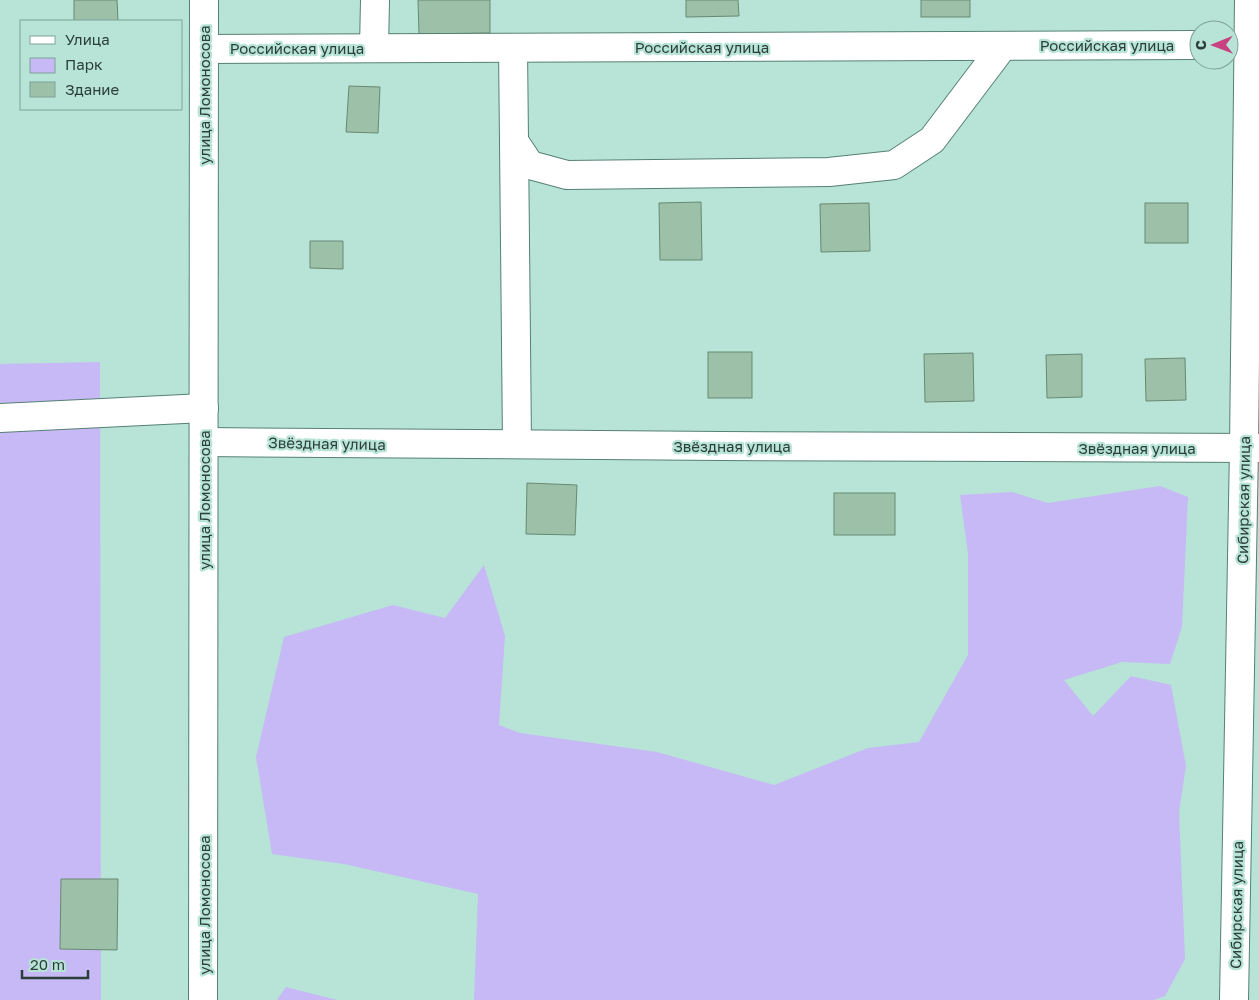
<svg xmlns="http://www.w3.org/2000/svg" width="1259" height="1000" viewBox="0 0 1259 1000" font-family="'Golos Text',sans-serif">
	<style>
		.green { fill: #c7b8f6 }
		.building { fill: #9dc0a8; stroke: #678973 }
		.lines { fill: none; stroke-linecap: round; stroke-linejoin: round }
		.minor-casing { stroke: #568075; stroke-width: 30 }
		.minor { stroke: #fff; stroke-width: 28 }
		.labels { text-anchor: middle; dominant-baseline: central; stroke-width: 4.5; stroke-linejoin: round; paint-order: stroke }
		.street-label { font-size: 15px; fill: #2c3e39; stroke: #b7e4d7 }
	</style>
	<rect width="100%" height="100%" fill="#b7e4d7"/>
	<!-- green -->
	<g class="green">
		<path d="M 100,362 L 101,1000 L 0,1000 L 0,364 Z"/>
		<path d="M 1160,486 L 1188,497 L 1182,627 L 1170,664 L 1122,662 L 1064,680 L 1093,716 L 1131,676 L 1171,685 L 1186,766 L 1179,812 L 1185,959 L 1165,996 L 1154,1000 L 474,1000 L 478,894 L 344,864 L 272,854 L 256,757 L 284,637 L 393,605 L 445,618 L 484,565 L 505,636 L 499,725 L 520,733 L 657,752 L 774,785 L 868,748 L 919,742 L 968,655 L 968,554 L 960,495 L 1012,492 L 1048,503 Z"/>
		<path d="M 286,987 L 337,1000 L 277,1000 Z"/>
	</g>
	<!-- building -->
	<g class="building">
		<path d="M 74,0 L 117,0 L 118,21 L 74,21 Z"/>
		<path d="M 418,0 L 490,0 L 490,33 L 419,34 Z"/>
		<path d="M 686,0 L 738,0 L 739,16 L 686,17 Z"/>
		<rect x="921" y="0" width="49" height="17"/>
		<path d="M 349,86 L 380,87 L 378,133 L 346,132 Z"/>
		<path d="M 701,202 L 702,260 L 660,260 L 659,203 Z"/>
		<path d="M 869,203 L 870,251 L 821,252 L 820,204 Z"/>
		<rect x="1145" y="203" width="43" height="40"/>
		<path d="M 310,241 L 343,241 L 343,269 L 310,268 Z"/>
		<rect x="708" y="352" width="44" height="46"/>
		<path d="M 973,353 L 974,401 L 925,402 L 924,354 Z"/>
		<path d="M 1082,354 L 1082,397 L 1047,398 L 1046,355 Z"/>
		<path d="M 1185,358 L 1186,400 L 1146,401 L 1145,359 Z"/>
		<path d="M 527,483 L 577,485 L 575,535 L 526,534 Z"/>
		<rect x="834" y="493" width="61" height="42"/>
		<path d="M 61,879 L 118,879 L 117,950 L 60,949 Z"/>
	</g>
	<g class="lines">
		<defs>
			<g id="minor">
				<path d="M 374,48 L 375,0"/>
				<path d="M 513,48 L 514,141 L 530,165 L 567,175 L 829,172 L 894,165 L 932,140 L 1003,46"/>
				<path d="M 204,49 L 1199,45"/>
				<path d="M 514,141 L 517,444"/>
				<path d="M 0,418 L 204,408"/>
				<path d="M 204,442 L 721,446 L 1259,448"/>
				<path d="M 203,1000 L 204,0"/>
				<path d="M 1234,1000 L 1244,448 L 1249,0"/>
			</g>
		</defs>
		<!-- minor casing -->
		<use href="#minor" class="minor-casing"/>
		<!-- minor -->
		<use href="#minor" class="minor"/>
	</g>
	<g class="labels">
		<!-- street labels -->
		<g class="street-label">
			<text x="1107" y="45">Российская улица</text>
			<text x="702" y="47">Российская улица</text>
			<text x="297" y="48">Российская улица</text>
			<text transform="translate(204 95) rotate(-90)">улица Ломоносова</text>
			<text transform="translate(327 443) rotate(1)">Звёздная улица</text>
			<text x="732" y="446">Звёздная улица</text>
			<text x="1137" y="448">Звёздная улица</text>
			<text transform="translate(204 500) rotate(-90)">улица Ломоносова</text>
			<text transform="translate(1243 500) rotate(-89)">Сибирская улица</text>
			<text transform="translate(204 905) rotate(-90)">улица Ломоносова</text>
			<text transform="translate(1236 905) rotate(-89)">Сибирская улица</text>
		</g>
	</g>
	<!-- legend -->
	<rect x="20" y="20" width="162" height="90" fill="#b7e4d7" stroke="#7fa298"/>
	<rect x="30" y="36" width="25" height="8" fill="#ffffff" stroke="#7fa298"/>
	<text x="65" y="45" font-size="15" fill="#2c3e39">Улица</text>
	<rect x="30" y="58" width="25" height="15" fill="#c7b8f6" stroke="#7fa298"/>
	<text x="65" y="70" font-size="15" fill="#2c3e39">Парк</text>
	<rect x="30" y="82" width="25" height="15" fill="#9dc0a8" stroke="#7fa298"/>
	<text x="65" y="95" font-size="15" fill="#2c3e39">Здание</text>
	<!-- north arrow -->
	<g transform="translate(1214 45) rotate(269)"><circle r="24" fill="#b7e4d7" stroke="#7fa298"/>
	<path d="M0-4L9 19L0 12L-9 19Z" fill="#c84180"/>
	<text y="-8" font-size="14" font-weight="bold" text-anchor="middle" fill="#2c3e39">С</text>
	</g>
	<!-- scale -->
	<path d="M22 970v8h66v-8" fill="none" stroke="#2c3e39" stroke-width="2.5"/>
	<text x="30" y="970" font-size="15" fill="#2c3e39" stroke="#b7e4d7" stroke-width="4" paint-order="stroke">20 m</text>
</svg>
